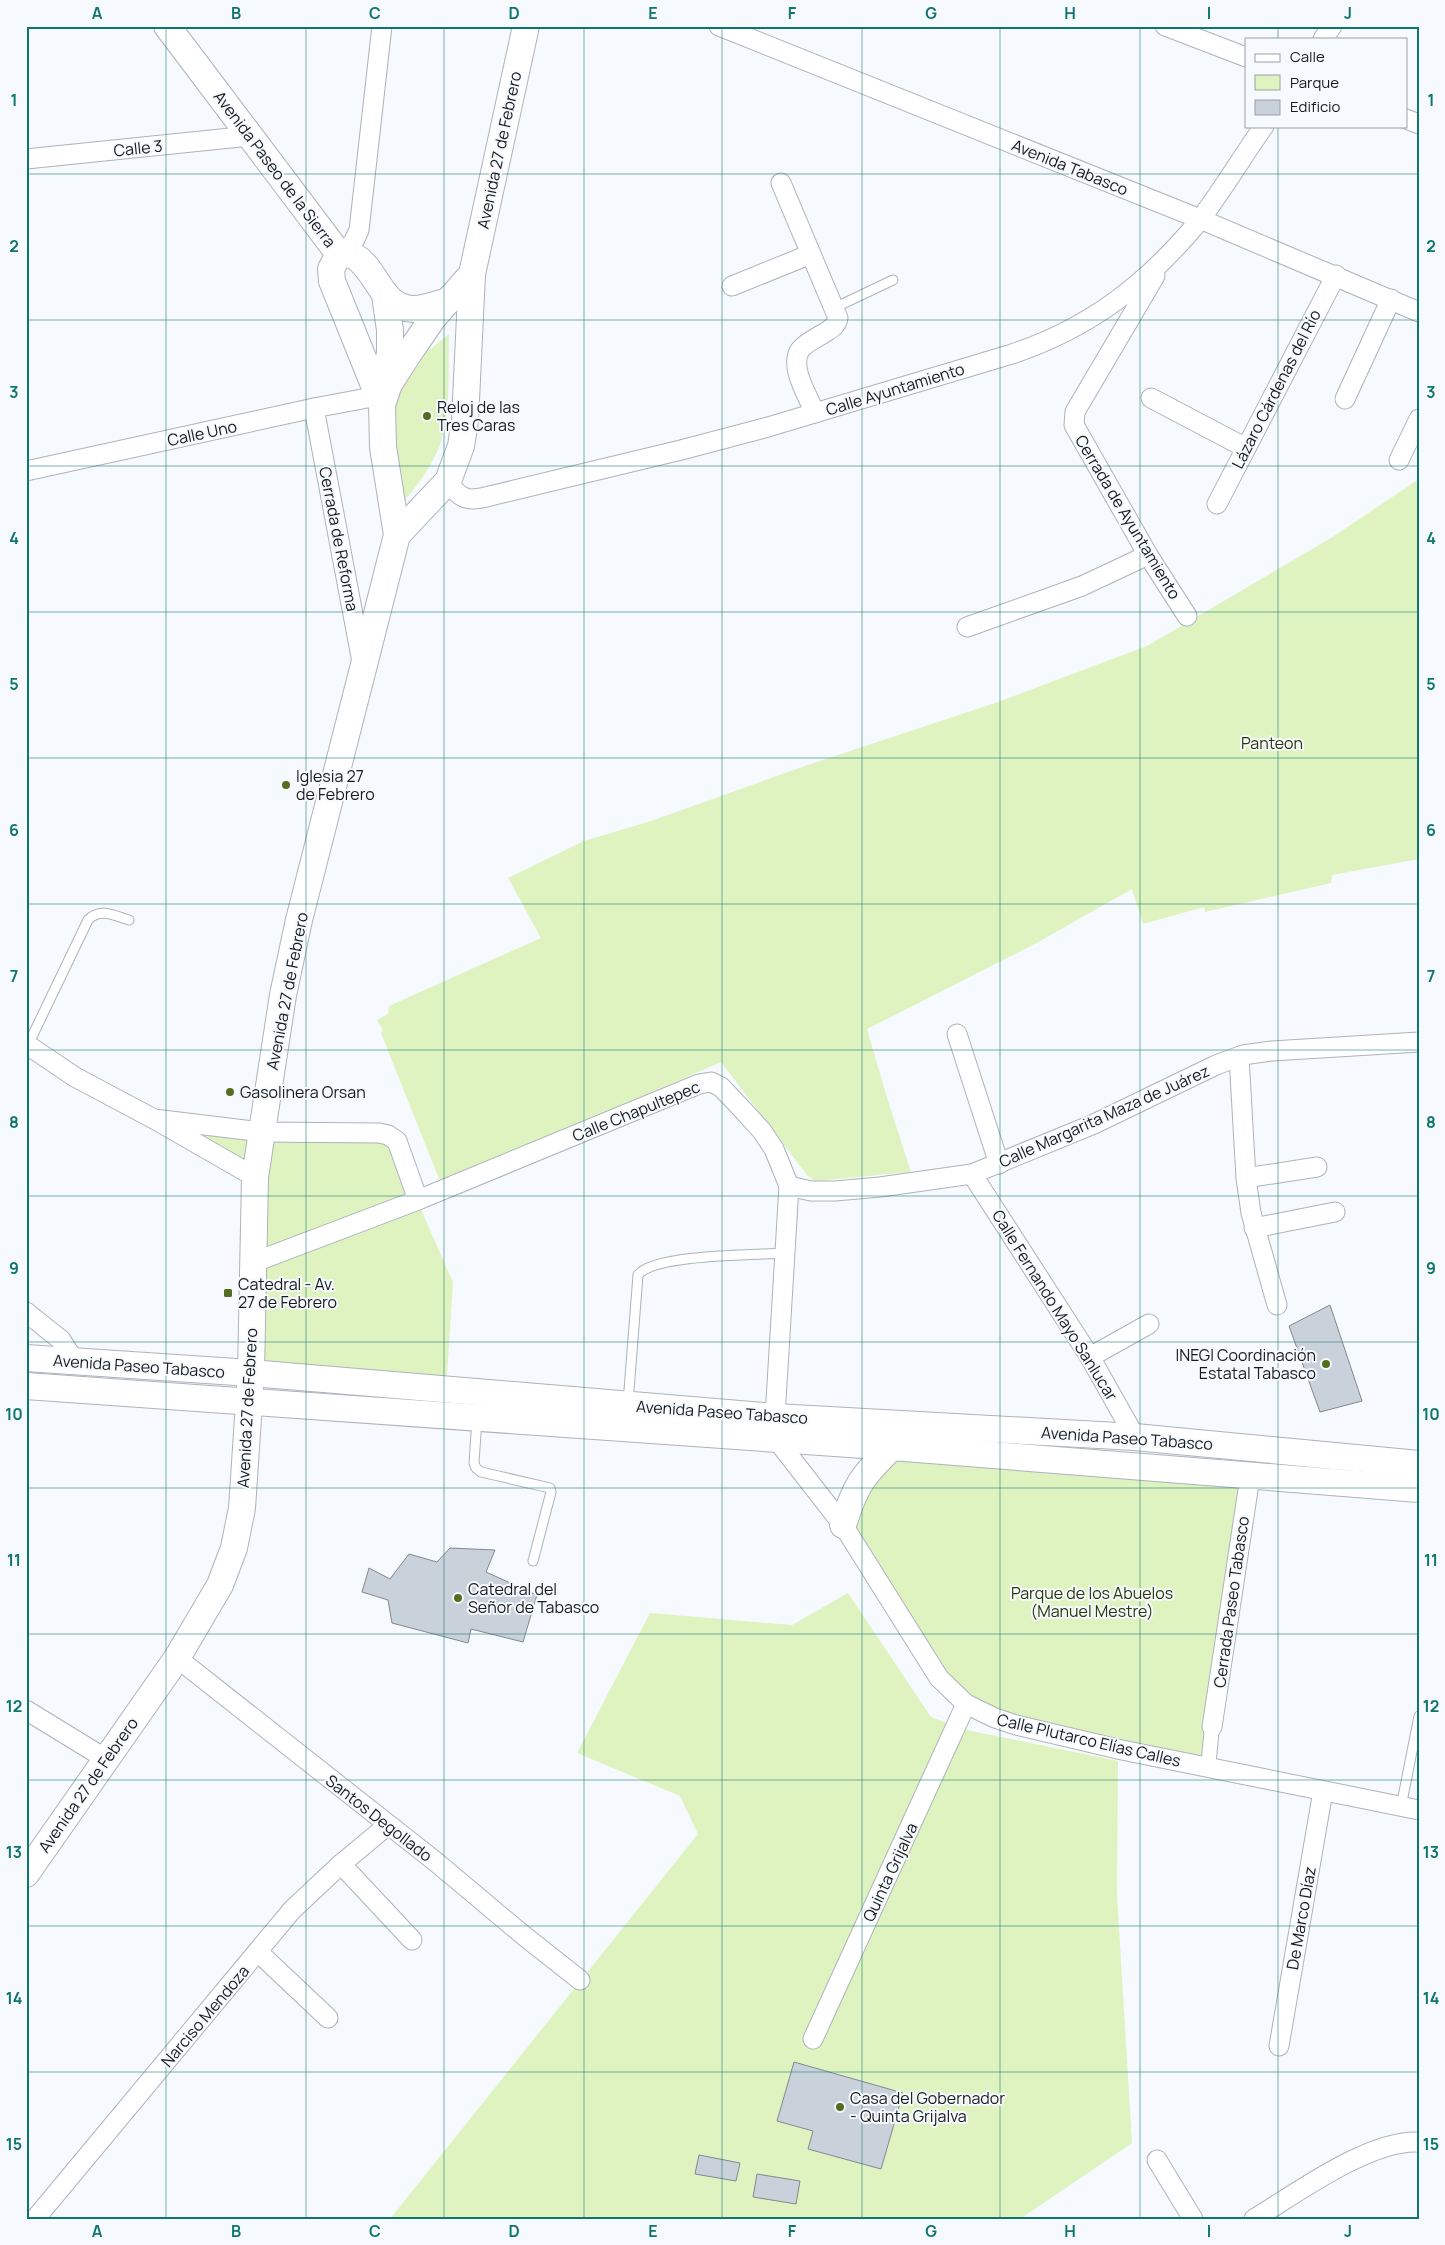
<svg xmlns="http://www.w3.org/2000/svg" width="1445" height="2245" viewBox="0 0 1445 2245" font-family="Manrope,sans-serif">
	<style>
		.green { fill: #dff3c0 }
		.building { fill: #c9d1da; stroke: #818891 }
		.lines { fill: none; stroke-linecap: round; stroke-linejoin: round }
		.service-casing { stroke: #acb3bc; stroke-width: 11 }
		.pedestrian-casing { stroke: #acb3bc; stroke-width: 16 }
		.minor-casing { stroke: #acb3bc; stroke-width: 21 }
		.secondary-casing { stroke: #acb3bc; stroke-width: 28 }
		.service { stroke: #fff; stroke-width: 9 }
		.pedestrian { stroke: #fff; stroke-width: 14 }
		.minor { stroke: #fff; stroke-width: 19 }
		.secondary { stroke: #fff; stroke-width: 26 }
		.grid { fill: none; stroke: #0f766e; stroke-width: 1; stroke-opacity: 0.55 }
		.poi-dot { fill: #556d1f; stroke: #f6f9fd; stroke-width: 2 }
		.labels { text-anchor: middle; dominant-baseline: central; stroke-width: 4; stroke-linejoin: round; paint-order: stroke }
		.street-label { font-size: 16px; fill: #171a1d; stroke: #f6f9fd }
		.poi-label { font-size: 16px; fill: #171a1d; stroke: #f6f9fd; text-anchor: start }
		.park-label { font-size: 16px; fill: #2a380a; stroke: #f6f9fd }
		.neatline { fill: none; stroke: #0f766e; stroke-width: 2 }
		.grid-label { font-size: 16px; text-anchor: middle; font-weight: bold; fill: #0f766e }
	</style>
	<rect width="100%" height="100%" fill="#f6f9fd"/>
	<!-- green -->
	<g class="green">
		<path d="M 449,334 C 448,370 452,419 437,452 C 429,470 417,485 405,500 L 392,448 L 396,398 L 427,352 Z"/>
		<path d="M 1419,479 L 1419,859 L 1332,875 L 1331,883 L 1205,912 L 1204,907 L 1143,924 L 1132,889 L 1033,945 L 867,1029 L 888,1101 L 911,1172 L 815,1181 L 807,1175 L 721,1062 L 441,1184 L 381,1033 L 383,1030 L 377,1020 L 388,1014 L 389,1006 L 541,938 L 508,878 L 584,841 L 651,821 L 805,766 L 998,702 L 1147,646 L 1331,538 Z"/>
		<path d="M 154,1119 L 388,1135 L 453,1282 L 446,1390 L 251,1373 L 255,1177 Z"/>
		<path d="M 892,1447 L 1250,1477 L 1208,1768 L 966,1704 L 843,1525 Z"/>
		<path d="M 848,1593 L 931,1717 L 967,1730 L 1118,1761 L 1117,1895 L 1132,2143 L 1020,2219 L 390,2219 L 698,1834 L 680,1796 L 577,1753 L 650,1613 L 792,1625 Z"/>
	</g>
	<!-- building -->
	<g class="building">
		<path d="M 1330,1305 L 1362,1401 L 1320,1412 L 1289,1326 Z"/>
		<path d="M 450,1548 L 495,1550 L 486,1572 L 537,1595 L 523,1642 L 471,1629 L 468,1643 L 392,1623 L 388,1600 L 362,1592 L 369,1568 L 390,1579 L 409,1554 L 437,1562 Z"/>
		<path d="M 794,2062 L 903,2093 L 881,2169 L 808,2149 L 813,2131 L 777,2121 Z"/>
		<path d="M 699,2155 L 740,2163 L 736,2181 L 695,2174 Z"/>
		<path d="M 757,2174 L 800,2181 L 796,2204 L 753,2197 Z"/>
	</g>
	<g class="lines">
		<defs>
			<g id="service">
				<path d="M 834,308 L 893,280"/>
				<path d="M 28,1045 L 88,920 C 100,907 115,916 129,920"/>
				<path d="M 628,1403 L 638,1275 C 654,1254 756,1255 785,1253"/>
				<path d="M 477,1419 L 474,1463 L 476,1468 L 481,1472 L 550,1488 L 551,1492 L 533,1561"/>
				<path d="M 1401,1807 L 1419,1716"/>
			</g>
			<path id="pedestrian" d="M 1208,1768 L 1212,1727"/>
			<g id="minor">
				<path d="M 719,26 L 1200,219 L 1419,312"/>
				<path d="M 1165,26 L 1246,57"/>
				<path d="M 1323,39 L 1332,26"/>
				<path d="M 1406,119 L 1419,124"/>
				<path d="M 26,159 L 250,136"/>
				<path d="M 781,183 L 838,318 C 837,325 832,328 826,332 C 818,337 805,343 800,350 C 789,367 808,396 815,413"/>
				<path d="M 339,254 L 353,243 L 359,230 L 382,26"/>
				<path d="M 1155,276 L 1079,405 L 1075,412 L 1074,425 L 1148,555 L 1187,616"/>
				<path d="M 732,286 L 811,254"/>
				<path d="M 1151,398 L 1246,448"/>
				<path d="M 1345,399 L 1391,299"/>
				<path d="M 314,408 L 362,662"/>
				<path d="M 1399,460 L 1419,419"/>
				<path d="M 26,471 L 314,408 L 378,396"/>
				<path d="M 448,481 C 461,503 472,501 494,495 L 681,450 L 768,427 L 1012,354 C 1090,328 1147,284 1199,221 C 1222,191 1242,157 1264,126"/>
				<path d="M 1217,504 L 1336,275"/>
				<path d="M 967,627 L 1082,586 L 1148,555"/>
				<path d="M 957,1034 L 999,1164"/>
				<path d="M 26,1044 L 75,1077 L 154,1119 L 255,1177"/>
				<path d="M 1239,1057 L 1246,1178 L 1251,1213 L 1277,1305"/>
				<path d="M 154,1119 L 262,1132 L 379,1133 L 388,1135 L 397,1141 L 418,1200 L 699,1084 L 711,1082 L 721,1087 L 741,1108 L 762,1131 L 774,1149 L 789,1186 L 775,1417 L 776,1439 L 843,1525 L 939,1678 L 966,1704 L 995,1718 L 1016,1725 L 1122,1750 L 1419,1810"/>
				<path d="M 972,1174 L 1090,1357 L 1135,1437"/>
				<path d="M 1246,1178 L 1317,1167"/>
				<path d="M 789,1186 L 811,1191 L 835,1191 L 880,1187 L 972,1174 L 1094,1124 L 1216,1065 L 1243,1055 L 1272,1051 L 1419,1042"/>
				<path d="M 1254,1228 L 1335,1212"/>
				<path d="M 252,1263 L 418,1200"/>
				<path d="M 26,1312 L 61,1340 L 75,1362"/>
				<path d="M 1090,1357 L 1149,1324"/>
				<path d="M 177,1658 L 436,1862 L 523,1935 L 580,1980"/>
				<path d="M 26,1710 L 106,1759"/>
				<path d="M 1212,1727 L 1250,1477"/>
				<path d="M 341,1864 L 412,1940"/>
				<path d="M 258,1952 L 328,2018"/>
				<path d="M 813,2039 L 966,1704"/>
				<path d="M 1279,2046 L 1323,1791"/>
				<path d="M 1157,2160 L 1193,2219"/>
				<path d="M 35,2219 L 292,1910 L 341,1864 L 388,1825"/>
				<path d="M 1254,2219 C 1297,2193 1370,2139 1419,2142"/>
			</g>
			<g id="secondary">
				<path d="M 167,26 L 339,254"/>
				<path d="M 339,254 L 331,269 L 332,281 L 382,405"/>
				<path d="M 339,254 C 344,254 350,254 354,256 C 378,270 380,308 414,309 C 425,309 437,304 448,301"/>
				<path d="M 382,382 L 390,354 L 390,330 L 385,295"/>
				<path d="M 397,535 L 448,481 L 461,446 L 465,421 L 472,274 L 526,26"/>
				<path d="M 26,1358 L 251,1373 L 775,1417 L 1135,1437 L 1419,1464"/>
				<path d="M 26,1386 L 892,1447 L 1419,1489"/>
				<path d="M 843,1525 C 855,1486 862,1476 892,1447"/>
				<path d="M 26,1874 L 177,1658 L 220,1585 L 234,1548 L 242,1508 L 251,1373 L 255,1177 L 283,995 L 299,920 L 397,535 L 383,447 L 382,405 L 389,384 L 409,353 L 433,318 L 472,274"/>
			</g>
		</defs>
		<!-- service casing -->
		<use href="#service" class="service-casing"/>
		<!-- pedestrian casing -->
		<use href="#pedestrian" class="pedestrian-casing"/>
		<!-- minor casing -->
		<use href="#minor" class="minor-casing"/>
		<!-- secondary casing -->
		<use href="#secondary" class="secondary-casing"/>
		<!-- service -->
		<use href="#service" class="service"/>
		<!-- pedestrian -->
		<use href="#pedestrian" class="pedestrian"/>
		<!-- minor -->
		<use href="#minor" class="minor"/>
		<!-- secondary -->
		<use href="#secondary" class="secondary"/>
	</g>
	<!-- grid -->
	<path class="grid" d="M 166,26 L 166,2219M 306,26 L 306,2219M 444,26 L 444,2219M 584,26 L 584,2219M 722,26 L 722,2219M 862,26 L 862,2219M 1000,26 L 1000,2219M 1140,26 L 1140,2219M 1278,26 L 1278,39M 1278,126 L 1278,2219M 26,174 L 1419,174M 26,320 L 1419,320M 26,466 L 1419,466M 26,612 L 1419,612M 26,758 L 1419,758M 26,904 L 1419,904M 26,1050 L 1419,1050M 26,1196 L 1419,1196M 26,1342 L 1419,1342M 26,1488 L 1419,1488M 26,1634 L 1419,1634M 26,1780 L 1419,1780M 26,1926 L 1419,1926M 26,2072 L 1419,2072"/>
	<!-- markers -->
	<g class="poi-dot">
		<circle cx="427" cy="416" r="5"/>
		<circle cx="286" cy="785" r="5"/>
		<circle cx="230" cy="1092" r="5"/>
		<rect x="223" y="1288" width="10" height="10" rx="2.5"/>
		<circle cx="1326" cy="1364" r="5"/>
		<circle cx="458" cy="1598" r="5"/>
		<circle cx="840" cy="2107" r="5"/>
	</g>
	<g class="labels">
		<!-- street labels -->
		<g class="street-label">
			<text transform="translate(138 148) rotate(-6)">Calle 3</text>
			<text transform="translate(499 150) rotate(-78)">Avenida 27 de Febrero</text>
			<text transform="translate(1070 167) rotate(22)">Avenida Tabasco</text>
			<text transform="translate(275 169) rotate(53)">Avenida Paseo de la Sierra</text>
			<text transform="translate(895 389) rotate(-17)">Calle Ayuntamiento</text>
			<text transform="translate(1276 389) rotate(-63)">Lázaro Cárdenas del Río</text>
			<text transform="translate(202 433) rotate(-12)">Calle Uno</text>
			<text transform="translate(1128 517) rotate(59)">Cerrada de Ayuntamiento</text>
			<text transform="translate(339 539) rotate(79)">Cerrada de Reforma</text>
			<text transform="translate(287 991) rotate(-79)">Avenida 27 de Febrero</text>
			<text transform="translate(636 1111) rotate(-22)">Calle Chapultepec</text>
			<text transform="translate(1104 1116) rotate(-24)">Calle Margarita Maza de Juárez</text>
			<text transform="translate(1055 1305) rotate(58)">Calle Fernando Mayo Sanlucar</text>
			<text transform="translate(139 1366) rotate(4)">Avenida Paseo Tabasco</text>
			<text transform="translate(247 1408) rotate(-87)">Avenida 27 de Febrero</text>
			<text transform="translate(722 1412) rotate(4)">Avenida Paseo Tabasco</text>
			<text transform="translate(1127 1438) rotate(4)">Avenida Paseo Tabasco</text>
			<text transform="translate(1231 1602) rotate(-82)">Cerrada Paseo Tabasco</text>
			<text transform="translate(1089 1740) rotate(13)">Calle Plutarco Elías Calles</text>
			<text transform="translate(88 1785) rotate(-55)">Avenida 27 de Febrero</text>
			<text transform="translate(379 1818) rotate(38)">Santos Degollado</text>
			<text transform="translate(890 1872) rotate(-65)">Quinta Grijalva</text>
			<text transform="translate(1301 1918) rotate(-80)">De Marco Díaz</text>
			<text transform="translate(205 2016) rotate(-50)">Narciso Mendoza</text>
		</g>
		<!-- poi labels -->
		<g class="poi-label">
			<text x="437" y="407">Reloj de las<tspan x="437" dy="18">Tres Caras</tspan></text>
			<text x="296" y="776">Iglesia 27<tspan x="296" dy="18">de Febrero</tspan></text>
			<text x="240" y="1092">Gasolinera Orsan</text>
			<text x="238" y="1284">Catedral - Av.<tspan x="238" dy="18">27 de Febrero</tspan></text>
			<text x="1316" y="1355" text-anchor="end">INEGI Coordinación<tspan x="1316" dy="18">Estatal Tabasco</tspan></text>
			<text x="468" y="1589">Catedral del<tspan x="468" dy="18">Señor de Tabasco</tspan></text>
			<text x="850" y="2098">Casa del Gobernador<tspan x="850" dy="18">- Quinta Grijalva</tspan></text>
		</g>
		<!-- park labels -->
		<g class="park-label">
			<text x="1272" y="743">Panteon</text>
			<text x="1092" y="1593">Parque de los Abuelos<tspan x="1092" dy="18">(Manuel Mestre)</tspan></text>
		</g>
	</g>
	<!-- border -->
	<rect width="1445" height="2245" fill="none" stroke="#f6f9fd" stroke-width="55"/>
	<!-- legend -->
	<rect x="1245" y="38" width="162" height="90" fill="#f6f9fd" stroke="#9da0a3"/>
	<rect x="1255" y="54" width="25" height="8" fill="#ffffff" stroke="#9da0a3"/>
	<text x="1290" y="62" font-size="15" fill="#171a1d">Calle</text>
	<rect x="1255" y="75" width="25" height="15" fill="#dff3c0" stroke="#9da0a3"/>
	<text x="1290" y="88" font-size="15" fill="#171a1d">Parque</text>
	<rect x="1255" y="100" width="25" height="15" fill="#c9d1da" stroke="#9da0a3"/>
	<text x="1290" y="112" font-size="15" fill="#171a1d">Edificio</text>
	<rect x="28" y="28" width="1390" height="2190" class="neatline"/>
	<g class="grid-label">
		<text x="97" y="19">A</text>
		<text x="236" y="19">B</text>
		<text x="375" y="19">C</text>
		<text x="514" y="19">D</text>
		<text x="653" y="19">E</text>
		<text x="792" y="19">F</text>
		<text x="931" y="19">G</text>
		<text x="1070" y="19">H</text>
		<text x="1209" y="19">I</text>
		<text x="1348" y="19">J</text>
		<text x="14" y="106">1</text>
		<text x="1431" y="106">1</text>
		<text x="14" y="252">2</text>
		<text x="1431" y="252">2</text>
		<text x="14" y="398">3</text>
		<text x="1431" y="398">3</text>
		<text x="14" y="544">4</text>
		<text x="1431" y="544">4</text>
		<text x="14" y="690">5</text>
		<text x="1431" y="690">5</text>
		<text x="14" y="836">6</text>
		<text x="1431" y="836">6</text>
		<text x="14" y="982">7</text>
		<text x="1431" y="982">7</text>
		<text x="14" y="1128">8</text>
		<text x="1431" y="1128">8</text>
		<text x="14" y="1274">9</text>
		<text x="1431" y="1274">9</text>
		<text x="14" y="1420">10</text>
		<text x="1431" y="1420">10</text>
		<text x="14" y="1566">11</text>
		<text x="1431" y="1566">11</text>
		<text x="14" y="1712">12</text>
		<text x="1431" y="1712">12</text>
		<text x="14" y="1858">13</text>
		<text x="1431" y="1858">13</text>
		<text x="14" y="2004">14</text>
		<text x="1431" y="2004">14</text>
		<text x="14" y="2150">15</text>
		<text x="1431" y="2150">15</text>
		<text x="97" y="2237">A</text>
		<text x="236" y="2237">B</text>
		<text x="375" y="2237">C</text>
		<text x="514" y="2237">D</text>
		<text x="653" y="2237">E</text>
		<text x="792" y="2237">F</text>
		<text x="931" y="2237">G</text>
		<text x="1070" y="2237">H</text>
		<text x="1209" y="2237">I</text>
		<text x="1348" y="2237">J</text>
	</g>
</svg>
